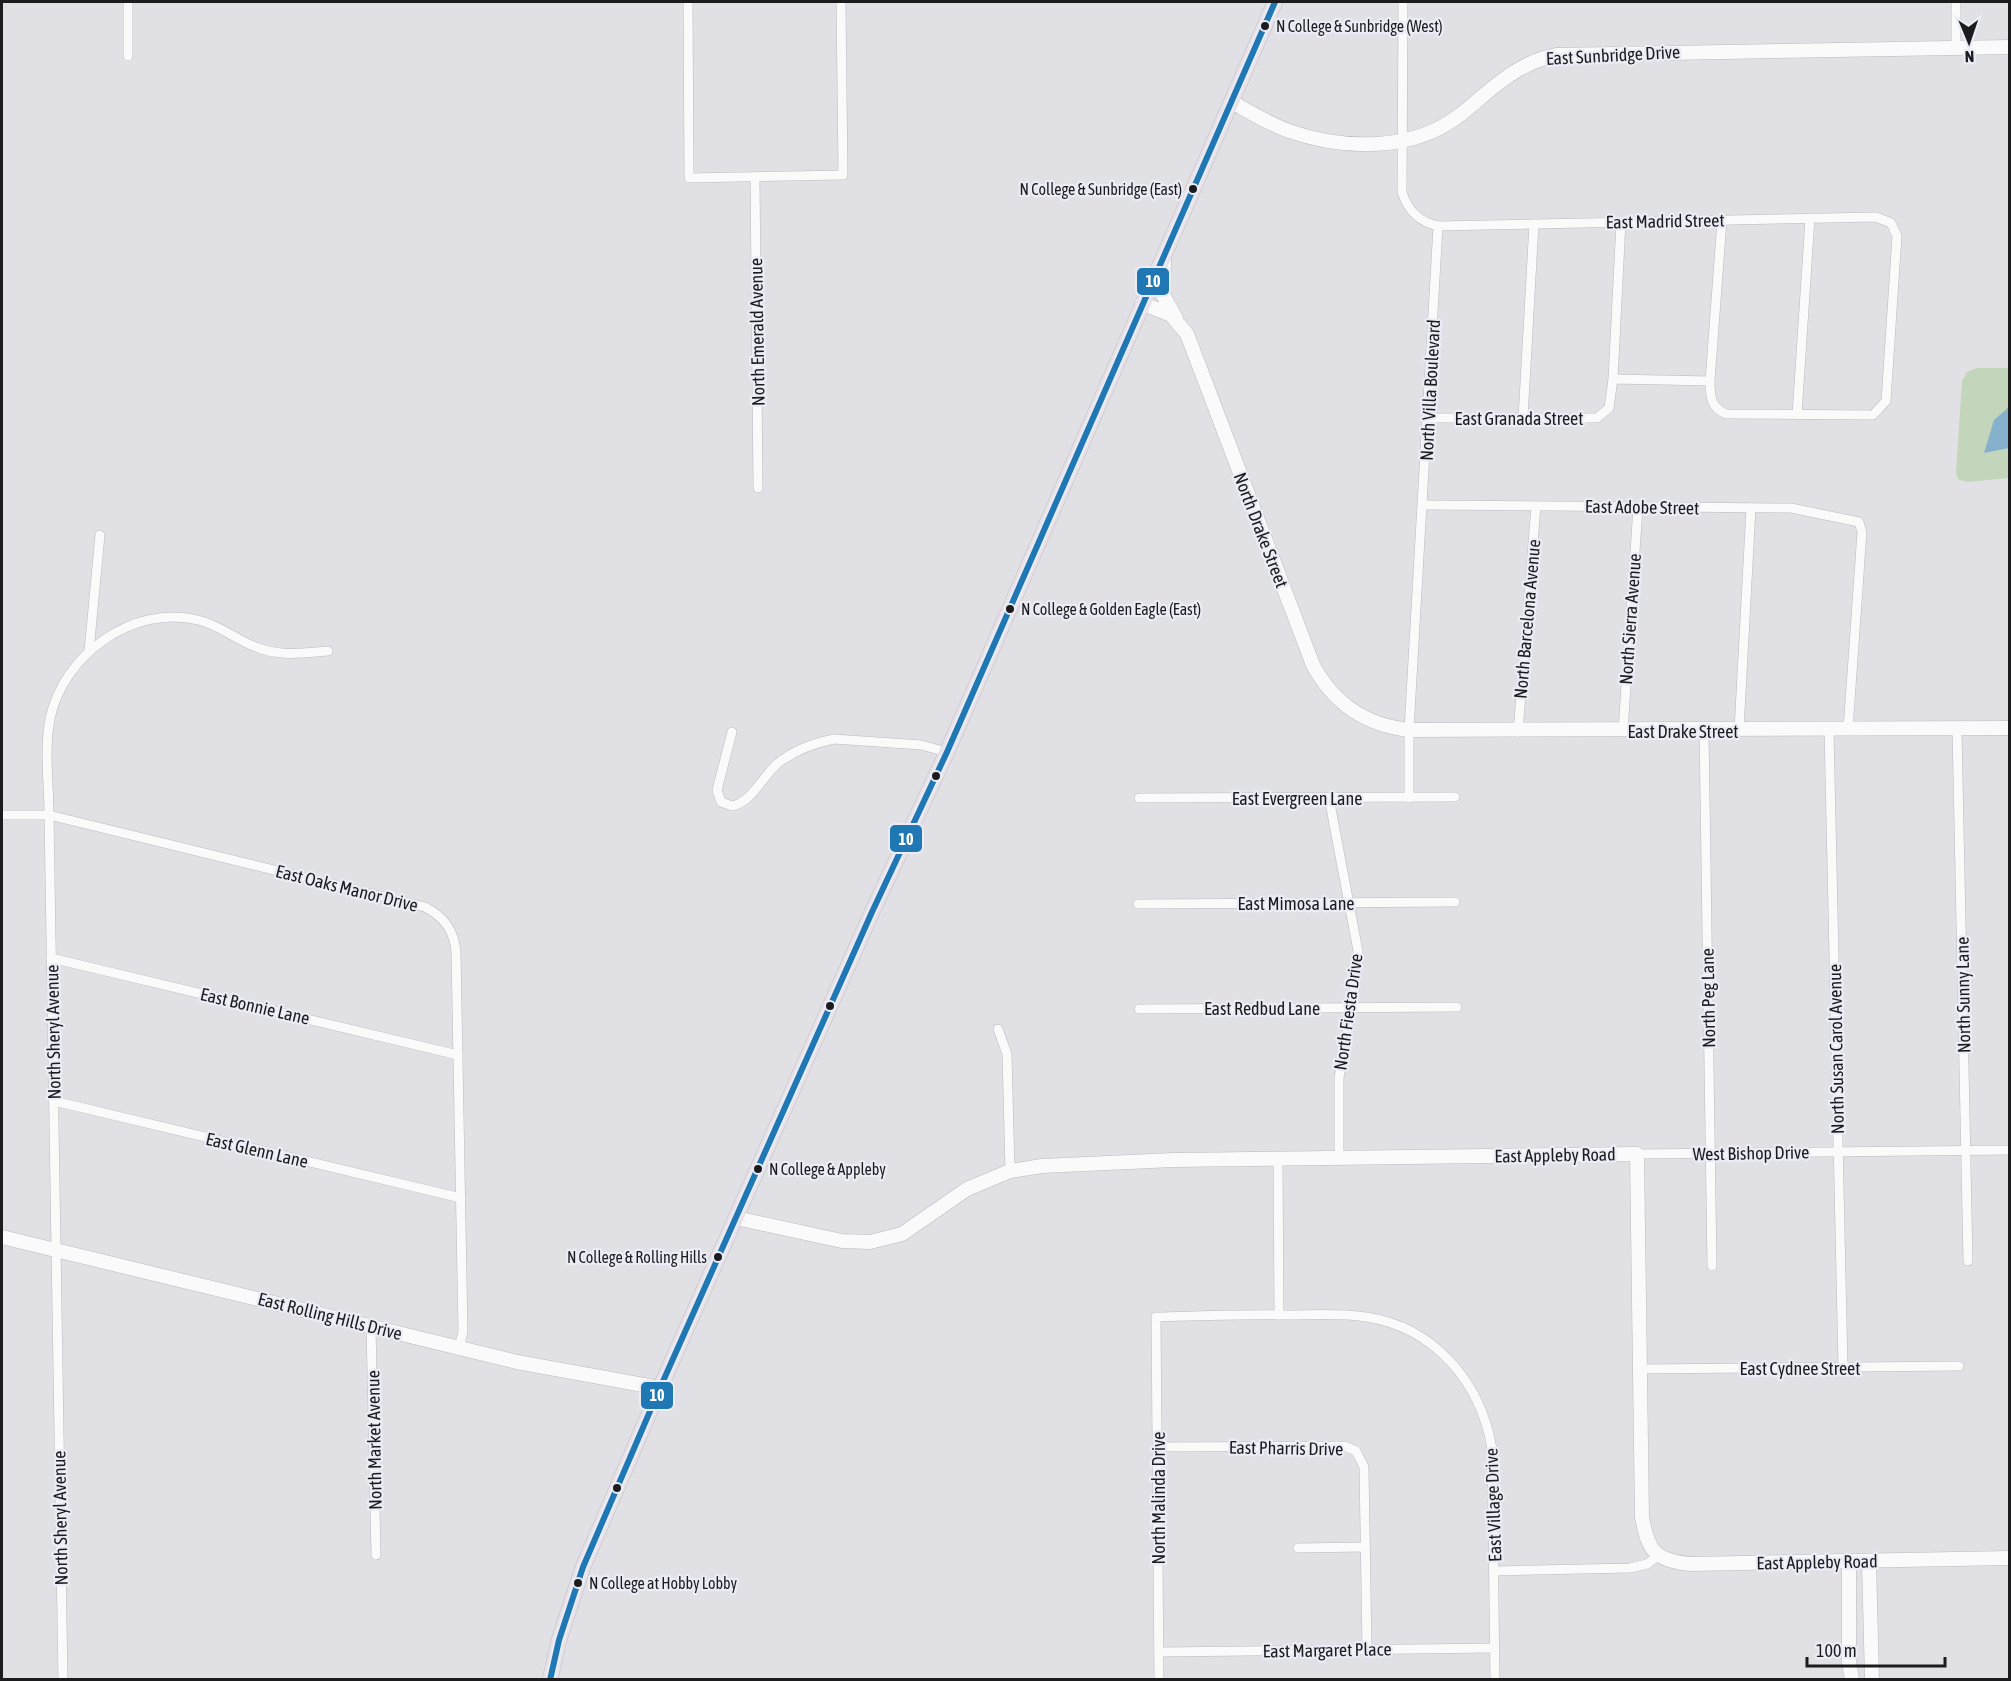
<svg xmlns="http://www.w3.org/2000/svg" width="2011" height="1681" viewBox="0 0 2011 1681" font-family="'Asap Condensed',sans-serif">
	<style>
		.green { fill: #c3d6bb }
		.water { fill: #86b1cc }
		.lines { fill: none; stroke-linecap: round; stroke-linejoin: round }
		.street-casing { stroke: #bbbbbf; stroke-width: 10 }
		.secondary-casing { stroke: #bbbbbf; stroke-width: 15 }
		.primary-casing { stroke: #bebec0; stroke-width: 16 }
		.street { stroke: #fafafb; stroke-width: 9 }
		.secondary { stroke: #fafafb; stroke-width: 14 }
		.primary { stroke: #e8e2e8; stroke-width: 15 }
		.bus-1-casing { stroke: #ebecf5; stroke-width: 10 }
		.bus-1 { stroke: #1f77b4; stroke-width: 6 }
		.bus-dot { fill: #1c1c1f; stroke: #ebecf5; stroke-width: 2 }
		.labels { text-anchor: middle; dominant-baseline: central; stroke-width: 4.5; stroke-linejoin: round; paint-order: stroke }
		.bus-label { font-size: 16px; fill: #1c1c1f; stroke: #ebecf5; text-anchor: start }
		.street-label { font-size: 18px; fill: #1c1c1f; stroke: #ebecf5 }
		.line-badge { stroke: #ebecf5; stroke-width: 2 }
		.badge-label { font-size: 16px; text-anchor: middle; font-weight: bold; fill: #fff }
	</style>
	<rect width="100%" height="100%" fill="#e0e0e5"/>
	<!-- green -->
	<path class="green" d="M 1977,368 L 2009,368 L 2009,478 L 1967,482 L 1958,479 L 1956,473 L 1962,381 L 1967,372 Z"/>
	<!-- water -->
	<path class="water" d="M 2009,407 L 2009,448 L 1984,453 L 1994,420 Z"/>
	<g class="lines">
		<defs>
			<g id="street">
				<path d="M 128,2 L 128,56"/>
				<path d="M 688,2 L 689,178 L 843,175 L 841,2"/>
				<path d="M 1403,2 L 1402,192 C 1408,211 1419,222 1438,226 L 1409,730 L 1409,798"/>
				<path d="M 1956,2 L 1956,48"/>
				<path d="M 755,177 L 758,488"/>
				<path d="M 1613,379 L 1621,222"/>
				<path d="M 1710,381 L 1722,220"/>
				<path d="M 1797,415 L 1810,218"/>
				<path d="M 1429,418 L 1597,418 L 1609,408 L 1613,379 L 1710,381 C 1710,396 1711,409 1727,414 L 1873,415 L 1886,401 L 1897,236 L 1891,223 L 1876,217 L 1438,226"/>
				<path d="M 1523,418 L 1534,224"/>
				<path d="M 1424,505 L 1791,508 L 1859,522 L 1862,532 L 1848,729"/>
				<path d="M 89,651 L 100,535"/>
				<path d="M 1829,729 L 1843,1368"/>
				<path d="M 1957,729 L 1968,1261"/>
				<path d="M 1704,730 L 1712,1266"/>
				<path d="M 1739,730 L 1751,508"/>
				<path d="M 1623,731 L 1638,507"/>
				<path d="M 732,732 L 717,790 L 721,802 L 732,806 C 752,802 762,777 777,764 C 793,751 814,743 834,739 L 921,745 L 947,752"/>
				<path d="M 1518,732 L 1536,506"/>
				<path d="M 1139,798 L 1455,797"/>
				<path d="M 1329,798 L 1358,951 L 1356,981 L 1339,1078 L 1339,1158"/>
				<path d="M 2,815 L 49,815 L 425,907 C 444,917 454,930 456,952 L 463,1332 L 459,1347"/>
				<path d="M 1138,904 L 1455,902"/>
				<path d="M 51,958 L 458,1055"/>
				<path d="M 1139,1009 L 1457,1007"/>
				<path d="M 998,1029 L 1007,1054 L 1010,1171"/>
				<path d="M 54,1101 L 461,1198"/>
				<path d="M 1637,1154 L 2010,1150"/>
				<path d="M 1278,1158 L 1279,1315"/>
				<path d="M 371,1326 L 376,1555"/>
				<path d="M 1641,1369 L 1959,1366"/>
				<path d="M 1158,1447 L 1344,1446 L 1356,1451 L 1364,1467 L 1367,1650"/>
				<path d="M 1298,1548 L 1365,1547"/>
				<path d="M 1495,1571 L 1630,1568 L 1647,1564 L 1658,1556"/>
				<path d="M 1159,1652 L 1495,1648"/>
				<path d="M 63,1680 L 49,815 C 49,784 44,749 50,719 C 63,655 133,604 198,620 C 220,625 236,640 256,647 C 280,657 304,653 328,651"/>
				<path d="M 1159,1680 L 1156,1317 C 1200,1316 1244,1314 1288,1315 C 1314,1315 1340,1313 1366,1317 C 1434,1327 1481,1382 1492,1449 L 1495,1680"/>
			</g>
			<g id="secondary">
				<path d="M 1232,102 C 1250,112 1269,124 1289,131 C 1343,150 1414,152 1461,114 C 1491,90 1517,62 1557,55 L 2010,47"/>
				<path d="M 1164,260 L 1163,295 L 1176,318"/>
				<path d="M 1142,303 L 1171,315 L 1187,334 L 1313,665 C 1334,704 1365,725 1409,730 L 2010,728"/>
				<path d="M 736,1218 L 842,1241 L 870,1242 L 902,1234 L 967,1189 L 1010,1171 L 1042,1166 L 1173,1160 L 1637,1154 L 1642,1517 C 1648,1551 1655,1561 1691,1564 L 2010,1558"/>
				<path d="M 2,1237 L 517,1362 L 660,1388"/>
				<path d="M 1849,1561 L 1849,1662 L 1852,1680"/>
				<path d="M 1869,1561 L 1872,1680"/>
			</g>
			<path id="primary" d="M 550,1680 L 559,1640 L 583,1567 L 660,1388 L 872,912 L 947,752 L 1275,2"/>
		</defs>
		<!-- street casing -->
		<use href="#street" class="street-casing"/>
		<!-- secondary casing -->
		<use href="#secondary" class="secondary-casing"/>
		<!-- primary casing -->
		<use href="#primary" class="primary-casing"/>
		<!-- street -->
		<use href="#street" class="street"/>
		<!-- secondary -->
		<use href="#secondary" class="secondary"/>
		<!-- primary -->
		<use href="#primary" class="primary"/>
		<defs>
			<path id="bus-1" d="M 550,1680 L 559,1640 L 583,1567 L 660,1388 L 872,912 L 947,752 L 1275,2"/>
		</defs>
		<!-- bus-1 casing -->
		<use href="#bus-1" class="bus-1-casing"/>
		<!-- bus-1 -->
		<use href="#bus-1" class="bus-1"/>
	</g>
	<!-- markers -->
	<g class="bus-dot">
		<circle cx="1265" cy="26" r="5"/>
		<circle cx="1193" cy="189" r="5"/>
		<circle cx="1010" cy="609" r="5"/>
		<circle cx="936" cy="776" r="5"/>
		<circle cx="830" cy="1006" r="5"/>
		<circle cx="758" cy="1169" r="5"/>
		<circle cx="718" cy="1257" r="5"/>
		<circle cx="617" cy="1488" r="5"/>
		<circle cx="578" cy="1583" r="5"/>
	</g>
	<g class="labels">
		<!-- bus labels -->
		<g class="bus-label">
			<text x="1276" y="26">N College &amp; Sunbridge (West)</text>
			<text x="1182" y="189" text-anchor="end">N College &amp; Sunbridge (East)</text>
			<text x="1021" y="609">N College &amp; Golden Eagle (East)</text>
			<text x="769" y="1169">N College &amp; Appleby</text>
			<text x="707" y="1257" text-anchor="end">N College &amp; Rolling Hills</text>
			<text x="589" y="1583">N College at Hobby Lobby</text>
		</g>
		<!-- street labels -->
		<g class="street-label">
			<text transform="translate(1613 55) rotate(-3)">East Sunbridge Drive</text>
			<text transform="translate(1665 221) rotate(-1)">East Madrid Street</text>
			<text transform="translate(757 332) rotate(-91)">North Emerald Avenue</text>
			<text transform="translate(1430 390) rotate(-87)">North Villa Boulevard</text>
			<text x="1519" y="418">East Granada Street</text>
			<text transform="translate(1642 507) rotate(1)">East Adobe Street</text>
			<text transform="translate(1261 530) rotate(69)">North Drake Street</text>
			<text transform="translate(1527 619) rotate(-85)">North Barcelona Avenue</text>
			<text transform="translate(1630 619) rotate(-86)">North Sierra Avenue</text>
			<text x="1683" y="731">East Drake Street</text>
			<text x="1297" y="798">East Evergreen Lane</text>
			<text transform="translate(347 888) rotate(14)">East Oaks Manor Drive</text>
			<text x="1296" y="903">East Mimosa Lane</text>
			<text transform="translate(1963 995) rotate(-91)">North Sunny Lane</text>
			<text transform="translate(1708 998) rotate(-91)">North Peg Lane</text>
			<text transform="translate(255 1006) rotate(13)">East Bonnie Lane</text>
			<text x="1262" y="1008">East Redbud Lane</text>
			<text transform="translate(1348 1012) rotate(-82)">North Fiesta Drive</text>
			<text transform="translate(53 1032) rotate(-91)">North Sheryl Avenue</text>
			<text transform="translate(1836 1049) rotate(-91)">North Susan Carol Avenue</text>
			<text transform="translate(257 1150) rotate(13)">East Glenn Lane</text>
			<text transform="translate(1751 1153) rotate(-1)">West Bishop Drive</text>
			<text transform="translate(1555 1155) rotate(-1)">East Appleby Road</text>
			<text transform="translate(330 1316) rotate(14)">East Rolling Hills Drive</text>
			<text x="1800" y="1368">East Cydnee Street</text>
			<text transform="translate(374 1440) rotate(-91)">North Market Avenue</text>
			<text transform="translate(1286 1448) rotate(1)">East Pharris Drive</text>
			<text transform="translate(1158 1498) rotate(-90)">North Malinda Drive</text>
			<text transform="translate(1493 1505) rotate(-92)">East Village Drive</text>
			<text transform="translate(60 1518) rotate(-91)">North Sheryl Avenue</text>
			<text transform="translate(1817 1562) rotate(-1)">East Appleby Road</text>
			<text transform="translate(1327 1650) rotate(-1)">East Margaret Place</text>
		</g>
	</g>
	<g class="line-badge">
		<rect x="1136" y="267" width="34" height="29" rx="6" fill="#1f77b4"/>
		<rect x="889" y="824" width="34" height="29" rx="6" fill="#1f77b4"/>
		<rect x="640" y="1381" width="34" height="29" rx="6" fill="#1f77b4"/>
	</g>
	<g class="badge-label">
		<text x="1153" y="287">10</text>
		<text x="906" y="845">10</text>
		<text x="657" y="1401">10</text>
	</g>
	<!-- border -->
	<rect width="2011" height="1681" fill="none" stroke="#1c1c1f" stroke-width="6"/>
	<!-- north arrow -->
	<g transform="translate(1969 42) rotate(178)" stroke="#ebecf5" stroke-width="4.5" paint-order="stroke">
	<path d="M0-4.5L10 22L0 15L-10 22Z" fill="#1c1c1f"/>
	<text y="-9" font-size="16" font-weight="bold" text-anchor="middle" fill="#1c1c1f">N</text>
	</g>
	<!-- scale -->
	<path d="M1807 1657v9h138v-9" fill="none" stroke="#1c1c1f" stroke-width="3"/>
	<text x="1816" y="1657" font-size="18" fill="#1c1c1f" stroke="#ebecf5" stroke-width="4.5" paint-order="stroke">100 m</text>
</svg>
